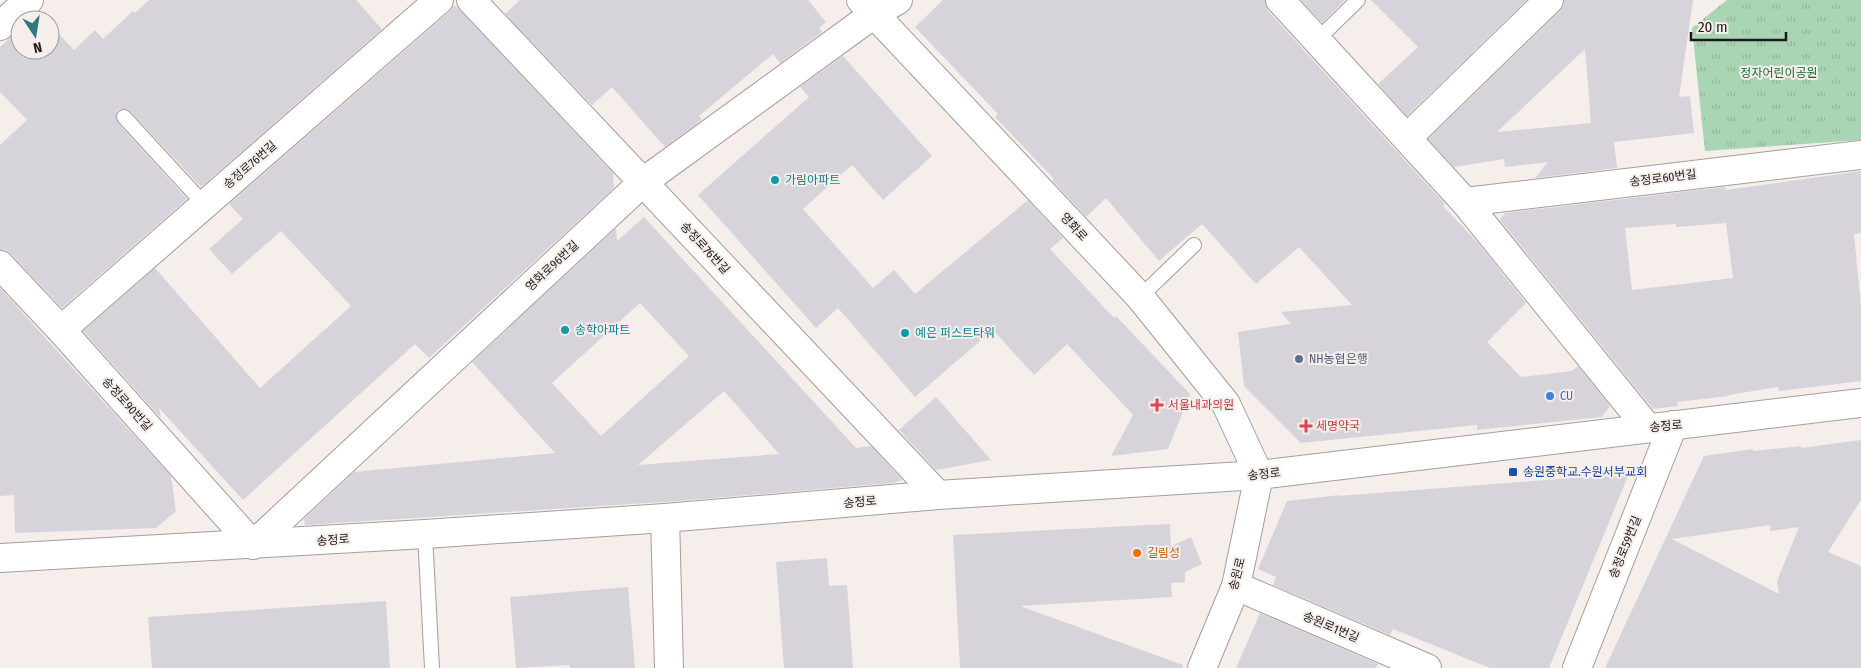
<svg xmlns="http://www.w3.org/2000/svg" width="1861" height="668" viewBox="0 0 1861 668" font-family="'Fira Sans Condensed','Noto Sans KR',sans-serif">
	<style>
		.park { fill: url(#park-tufts) }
		.building { fill: #d6d4da; fill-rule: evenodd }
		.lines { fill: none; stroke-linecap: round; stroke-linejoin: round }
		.service-casing { stroke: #a49e9c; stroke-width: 16 }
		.minor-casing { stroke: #a49e9c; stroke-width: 30 }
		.tertiary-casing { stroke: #a49e9c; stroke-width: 30 }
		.secondary-casing { stroke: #a49e9c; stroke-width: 30 }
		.service { stroke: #fff; stroke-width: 14 }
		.minor { stroke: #fff; stroke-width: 28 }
		.tertiary { stroke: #fff; stroke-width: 28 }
		.secondary { stroke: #fff; stroke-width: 28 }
		.culture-dot { fill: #0f9aa8; stroke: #f5eeeb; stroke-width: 2 }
		.service-dot { fill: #5c6f8a; stroke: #f5eeeb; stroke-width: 2 }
		.shop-dot { fill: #3f7fe0; stroke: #f5eeeb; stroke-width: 2 }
		.health-dot { fill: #e0444e; stroke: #f5eeeb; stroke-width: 2 }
		.transit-dot { fill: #1a4fb4; stroke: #f5eeeb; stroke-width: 2 }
		.food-dot { fill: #e8710a; stroke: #f5eeeb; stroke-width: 2 }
		.labels { text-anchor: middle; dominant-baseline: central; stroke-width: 4; stroke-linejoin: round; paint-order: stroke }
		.park-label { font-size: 12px; fill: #1e6437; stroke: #f5eeeb }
		.street-label { font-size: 12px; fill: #1c1918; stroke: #f5eeeb }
		.culture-label { font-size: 12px; fill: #0d838f; stroke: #f5eeeb; text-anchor: start }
		.service-label { font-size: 12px; fill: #4e5e75; stroke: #f5eeeb; text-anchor: start }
		.shop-label { font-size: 12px; fill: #366cbe; stroke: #f5eeeb; text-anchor: start }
		.health-label { font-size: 12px; fill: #be3a42; stroke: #f5eeeb; text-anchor: start }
		.transit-label { font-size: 12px; fill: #164399; stroke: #f5eeeb; text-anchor: start }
		.food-label { font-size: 12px; fill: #c56008; stroke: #f5eeeb; text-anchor: start }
	</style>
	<defs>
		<pattern id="park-tufts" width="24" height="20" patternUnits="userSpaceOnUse" patternTransform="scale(1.25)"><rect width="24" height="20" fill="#aad5b4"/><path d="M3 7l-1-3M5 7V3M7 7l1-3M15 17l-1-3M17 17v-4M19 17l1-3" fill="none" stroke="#92b69a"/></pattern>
	</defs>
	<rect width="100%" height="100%" fill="#f5eeeb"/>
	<!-- park -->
	<path class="park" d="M 1727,0 L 1861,0 L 1861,140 L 1705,151 L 1692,28 Z"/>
	<!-- building -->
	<g class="building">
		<path d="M 149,0 L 356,0 L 382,29 L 201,187 L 130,111 L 126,109 L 118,110 L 116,115 L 118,123 L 187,199 L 62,308 L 11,254 L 5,250 L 0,250 L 0,145 L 27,120 L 0,92 L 0,47 L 17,32 L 20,34 L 20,50 L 50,50 L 50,25 L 74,50 L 95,30 L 103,39 L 133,11 L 135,13 Z"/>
		<path d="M 520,0 L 808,0 L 826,22 L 819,28 L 822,32 L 780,63 L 773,54 L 699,116 L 702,119 L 695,125 L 665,147 L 612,87 L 592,105 L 505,14 Z"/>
		<path d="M 943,0 L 1265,0 L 1268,11 L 1445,204 L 1443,206 L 1479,244 L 1526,303 L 1487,342 L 1521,377 L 1572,371 L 1578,366 L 1610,406 L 1602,417 L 1477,430 L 1477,425 L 1301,443 L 1244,386 L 1238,332 L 1291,324 L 1281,312 L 1352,305 L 1299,247 L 1256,284 L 1202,224 L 1159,261 L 1106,198 L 1086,217 L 1052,180 L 1054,179 L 995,117 L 998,114 L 915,27 Z"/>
		<path d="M 1301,0 L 1345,0 L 1322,23 Z"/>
		<path d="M 1371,0 L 1527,0 L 1407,116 L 1378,84 L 1418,47 Z"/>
		<path d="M 1564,0 L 1693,0 L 1679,97 L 1690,96 L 1694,133 L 1614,142 L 1617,168 L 1535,178 L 1548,162 L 1505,167 L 1504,159 L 1454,167 L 1428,139 L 1560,11 L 1564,5 ZM 1585,49 L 1591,123 L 1497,132 Z"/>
		<path d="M 453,6 L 457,7 L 613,173 L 614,188 L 429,358 L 415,344 L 243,500 L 159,408 L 161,418 L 83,331 L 155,268 L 260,388 L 351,306 L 281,231 L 232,274 L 209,249 L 243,219 L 229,204 L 449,12 Z"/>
		<path d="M 843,56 L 932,156 L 883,200 L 852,165 L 803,209 L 873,288 L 894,270 L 915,294 L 1028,200 L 1063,238 L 1050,249 L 1114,318 L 1116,316 L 1190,394 L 1168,449 L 1111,456 L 1133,415 L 1067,344 L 1034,375 L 993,330 L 915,397 L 838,308 L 816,328 L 698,195 L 809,97 L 800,87 Z"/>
		<path d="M 1861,171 L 1861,233 L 1854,234 L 1861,307 L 1861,381 L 1779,391 L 1778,387 L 1729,395 L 1729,396 L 1677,402 L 1678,406 L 1653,409 L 1500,220 L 1505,213 L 1725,187 L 1726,190 ZM 1726,223 L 1733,278 L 1632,290 L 1625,228 L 1676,224 L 1676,227 Z"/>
		<path d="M 644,217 L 856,448 L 871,446 L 902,480 L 892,483 L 678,501 L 305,525 L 304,519 L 354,472 L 555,453 L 472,362 L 616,228 L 617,241 ZM 640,303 L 689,356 L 601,436 L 552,383 ZM 724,391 L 779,454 L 638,465 Z"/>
		<path d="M 0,288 L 171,476 L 176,511 L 156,528 L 15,533 L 14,495 L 0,496 Z"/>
		<path d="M 936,397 L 991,460 L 936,470 L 899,430 Z"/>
		<path d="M 1861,440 L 1861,500 L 1828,552 L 1861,566 L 1861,668 L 1605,668 L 1704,456 L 1753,449 L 1753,451 L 1801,446 L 1801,448 ZM 1770,525 L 1770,531 L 1799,527 L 1777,581 L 1779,594 L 1672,539 Z"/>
		<path d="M 1628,476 L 1549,668 L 1490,668 L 1393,629 L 1390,635 L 1273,585 L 1276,577 L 1258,569 L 1287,501 L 1340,495 L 1339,496 L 1571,478 Z"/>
		<path d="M 1170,524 L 1171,546 L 1191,537 L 1202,564 L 1185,572 L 1185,582 L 1171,583 L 1172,597 L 1020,606 L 1183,665 L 1182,668 L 960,668 L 953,535 Z"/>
		<path d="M 827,558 L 829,586 L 847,585 L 853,668 L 784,668 L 776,562 Z"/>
		<path d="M 628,587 L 635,668 L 570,668 L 569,665 L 516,668 L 510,597 Z"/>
		<path d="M 386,601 L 390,668 L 152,668 L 148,617 Z"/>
		<path d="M 1260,613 L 1378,664 L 1376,668 L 1236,668 Z"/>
	</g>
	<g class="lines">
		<defs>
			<g id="service">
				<path d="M 1317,40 L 1358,0"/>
				<path d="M 124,117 L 204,204"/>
				<path d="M 1140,297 L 1194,245"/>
				<path d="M 425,534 L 432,668"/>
			</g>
			<g id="minor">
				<path d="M 471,0 L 938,495"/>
				<path d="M 1280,0 L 1465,202 L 1647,427"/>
				<path d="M 0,26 L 29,0"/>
				<path d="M 1407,138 L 1549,0"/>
				<path d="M 1465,202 L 1861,155"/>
				<path d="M 0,265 L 61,330 L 253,545 L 643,182 L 874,14 L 898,0"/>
				<path d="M 61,330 L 439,0"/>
				<path d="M 665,518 L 669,668"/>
				<path d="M 1236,586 L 1427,668"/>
				<path d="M 1577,668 L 1673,425"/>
			</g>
			<g id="tertiary">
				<path d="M 861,0 L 1140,297 L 1226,404 L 1259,475"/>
				<path d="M 0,558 L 425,534 L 665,518 L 938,495 L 1259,475 L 1861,403"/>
			</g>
			<path id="secondary" d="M 1202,668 L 1236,586 L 1259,475"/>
		</defs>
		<!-- service casing -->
		<use href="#service" class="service-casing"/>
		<!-- minor casing -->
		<use href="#minor" class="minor-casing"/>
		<!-- tertiary casing -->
		<use href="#tertiary" class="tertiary-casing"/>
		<!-- secondary casing -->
		<use href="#secondary" class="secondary-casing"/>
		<!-- service -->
		<use href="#service" class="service"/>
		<!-- minor -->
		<use href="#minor" class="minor"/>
		<!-- tertiary -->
		<use href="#tertiary" class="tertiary"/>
		<!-- secondary -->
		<use href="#secondary" class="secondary"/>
	</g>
	<!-- markers -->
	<g class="culture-dot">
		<circle cx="775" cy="180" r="5"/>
		<circle cx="565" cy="330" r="5"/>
		<circle cx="905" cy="333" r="5"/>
	</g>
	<circle class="service-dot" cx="1299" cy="359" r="5"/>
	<circle class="shop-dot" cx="1550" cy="396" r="5"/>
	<g class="health-dot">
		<path d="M1154.5 397.5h5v5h5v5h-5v5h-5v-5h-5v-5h5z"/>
		<path d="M1303.5 418.5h5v5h5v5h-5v5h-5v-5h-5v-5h5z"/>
	</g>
	<rect class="transit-dot" x="1508" y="467" width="10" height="10" rx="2.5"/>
	<circle class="food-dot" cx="1137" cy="553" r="5"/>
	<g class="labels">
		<!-- park labels -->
		<g class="park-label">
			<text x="1779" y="73">정자어린이공원</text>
		</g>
		<!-- street labels -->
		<g class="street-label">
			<text transform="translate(250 165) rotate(-41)">송정로76번길</text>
			<text transform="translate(1663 178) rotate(-7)">송정로60번길</text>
			<text transform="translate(1074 227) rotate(47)">영화로</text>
			<text transform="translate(705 248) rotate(47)">송정로76번길</text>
			<text transform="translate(552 266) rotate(-43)">영화로96번길</text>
			<text transform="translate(127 404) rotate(48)">송정로90번길</text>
			<text transform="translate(1666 426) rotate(-5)">송정로</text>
			<text transform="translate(1264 474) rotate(-6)">송정로</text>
			<text transform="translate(860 502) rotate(-5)">송정로</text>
			<text transform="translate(333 540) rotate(-4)">송정로</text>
			<text transform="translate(1625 547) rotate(-68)">송정로59번길</text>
			<text transform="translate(1237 574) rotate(-76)">송원로</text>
			<text transform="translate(1331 627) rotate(23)">송원로1번길</text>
		</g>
		<!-- culture labels -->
		<g class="culture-label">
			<text x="785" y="180">가림아파트</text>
			<text x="575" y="330">송학아파트</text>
			<text x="915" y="333">예은 퍼스트타워</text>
		</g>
		<!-- service labels -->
		<g class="service-label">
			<text x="1309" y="359">NH농협은행</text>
		</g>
		<!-- shop labels -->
		<g class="shop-label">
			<text x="1560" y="396">CU</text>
		</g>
		<!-- health labels -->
		<g class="health-label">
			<text x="1168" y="405">서울내과의원</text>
			<text x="1316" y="426">세명약국</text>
		</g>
		<!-- transit labels -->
		<g class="transit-label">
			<text x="1523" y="472">송원중학교.수원서부교회</text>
		</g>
		<!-- food labels -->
		<g class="food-label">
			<text x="1147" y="553">길림성</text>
		</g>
	</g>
	<!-- north arrow -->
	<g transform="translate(35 35) rotate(168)"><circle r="24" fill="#f5eeeb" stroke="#9e9997"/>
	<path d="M0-4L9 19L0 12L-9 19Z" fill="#307783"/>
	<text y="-8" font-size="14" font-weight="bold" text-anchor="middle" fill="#1c1918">N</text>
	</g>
	<!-- scale -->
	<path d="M1691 32v8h95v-8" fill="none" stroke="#1c1918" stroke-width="2.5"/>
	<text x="1698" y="32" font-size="15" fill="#1c1918" stroke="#f5eeeb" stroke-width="4" paint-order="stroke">20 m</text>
</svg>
